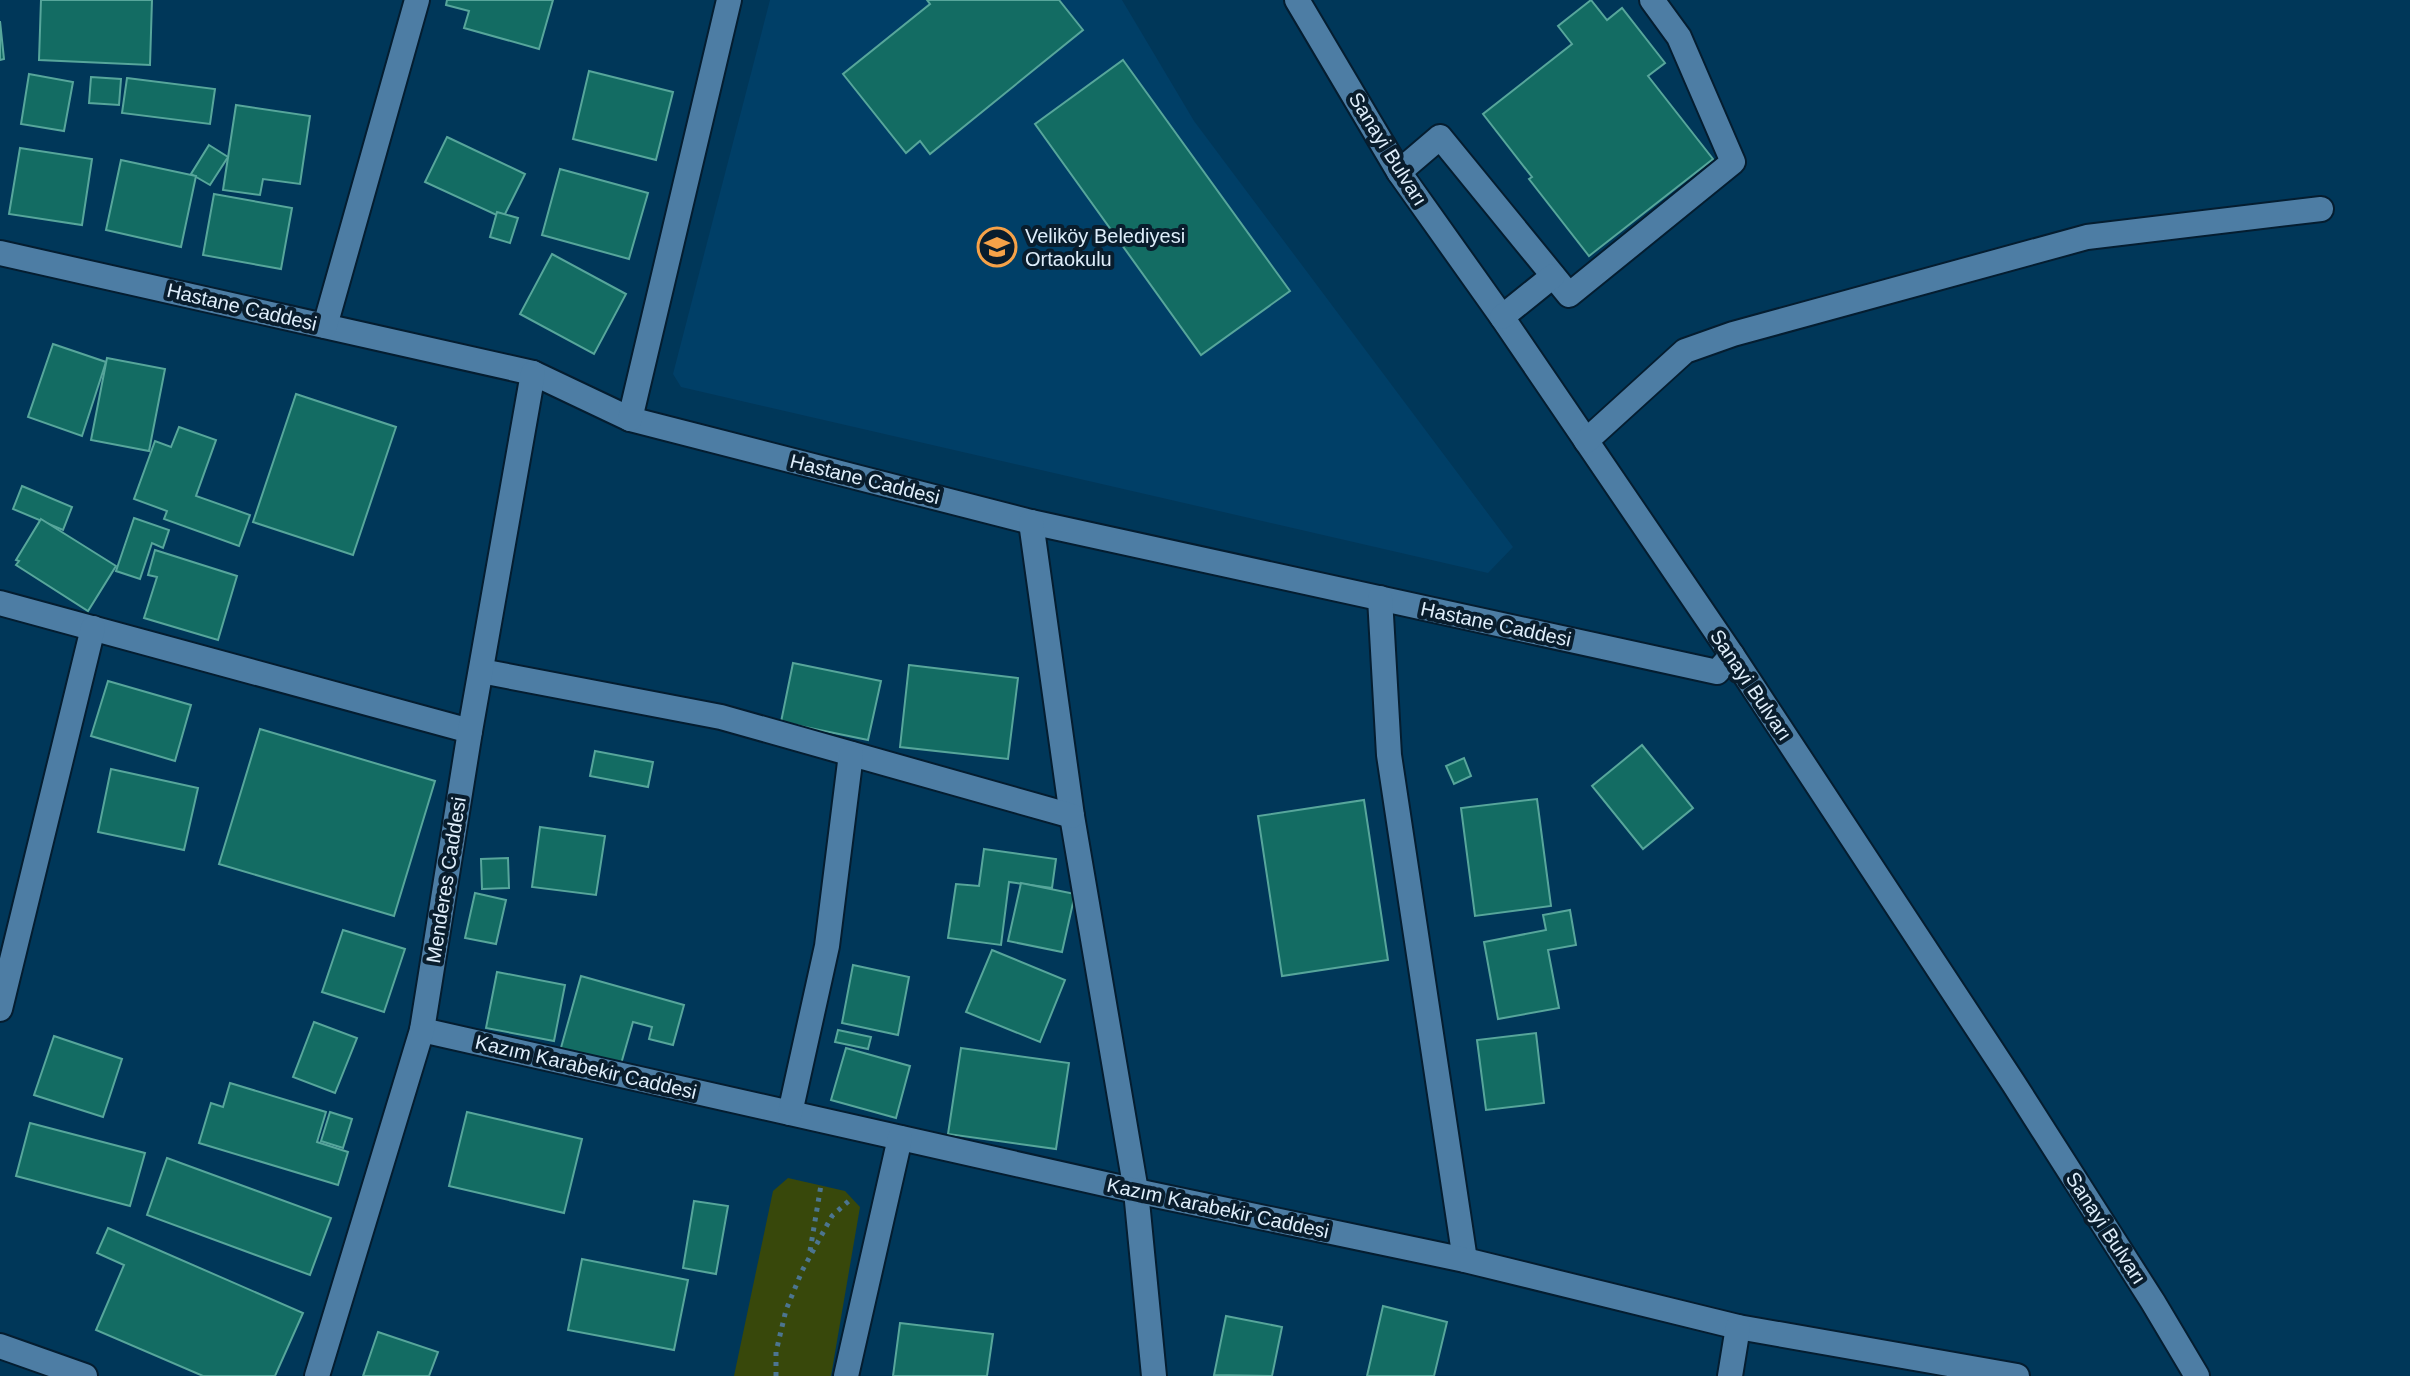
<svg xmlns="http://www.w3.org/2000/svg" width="2410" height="1376" viewBox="0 0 2410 1376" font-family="Helvetica,sans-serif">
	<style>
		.built { fill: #003f67 }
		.green { fill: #38480b }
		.building { fill: #136c63; stroke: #57a69b; stroke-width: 2 }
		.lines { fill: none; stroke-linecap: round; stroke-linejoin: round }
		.minor-casing { stroke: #041d30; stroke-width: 28 }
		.path { stroke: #4c7590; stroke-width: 5; stroke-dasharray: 4 6; stroke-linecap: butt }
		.minor { stroke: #4d7da4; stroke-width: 24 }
		.labels { text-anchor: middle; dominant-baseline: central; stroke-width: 8; stroke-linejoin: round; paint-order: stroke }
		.street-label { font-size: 20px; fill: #dfeefb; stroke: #091d2d }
		.poi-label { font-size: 20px; fill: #dfeefb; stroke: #091d2d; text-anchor: start }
	</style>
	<rect width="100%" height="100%" fill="#003759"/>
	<!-- built -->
	<path class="built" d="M 770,0 L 1122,0 L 1194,121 L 1513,547 L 1488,573 L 681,387 L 673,374 Z"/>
	<!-- green -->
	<path class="green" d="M 788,1178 L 845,1191 L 860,1207 L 831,1376 L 734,1376 L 773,1191 Z"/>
	<!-- building -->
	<g class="building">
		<path d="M 41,0 L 152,0 L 150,65 L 39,60 Z"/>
		<path d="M 447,0 L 553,0 L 539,49 L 464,28 L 469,11 L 446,5 Z"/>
		<path d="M 927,0 L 1059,0 L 1083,30 L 930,154 L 920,141 L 906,153 L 843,74 L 930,4 Z"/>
		<path d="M 1591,0 L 1607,20 L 1622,8 L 1665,63 L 1648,76 L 1713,159 L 1589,256 L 1529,179 L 1532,177 L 1483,114 L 1572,44 L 1558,26 Z"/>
		<path d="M 0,21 L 4,59 L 0,60 Z"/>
		<path d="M 1123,60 L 1290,291 L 1201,355 L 1035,124 Z"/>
		<path d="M 589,71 L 673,92 L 656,160 L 573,139 Z"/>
		<path d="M 29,74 L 73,82 L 64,131 L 21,124 Z"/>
		<path d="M 91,77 L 121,79 L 119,105 L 89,103 Z"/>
		<path d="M 127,78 L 215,89 L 210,124 L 122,113 Z"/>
		<path d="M 236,105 L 310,116 L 300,184 L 263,179 L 260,195 L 223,190 Z"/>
		<path d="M 447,137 L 525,174 L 503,218 L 425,182 Z"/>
		<path d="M 209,145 L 228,157 L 210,185 L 191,174 Z"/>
		<path d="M 20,148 L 92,159 L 82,225 L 9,214 Z"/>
		<path d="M 121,160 L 196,176 L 181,247 L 106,230 Z"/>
		<path d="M 560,169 L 648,193 L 629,259 L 542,235 Z"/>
		<path d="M 214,194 L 292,208 L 281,269 L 203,255 Z"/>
		<path d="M 497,212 L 518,218 L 510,243 L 490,237 Z"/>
		<path d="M 552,254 L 626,294 L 594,354 L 520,314 Z"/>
		<path d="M 53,344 L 106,362 L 82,436 L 28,417 Z"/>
		<path d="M 107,358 L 165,369 L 149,451 L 91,440 Z"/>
		<path d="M 296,394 L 396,427 L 353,555 L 253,522 Z"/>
		<path d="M 179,427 L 216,440 L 196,496 L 250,515 L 239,546 L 164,519 L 167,511 L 134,499 L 155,441 L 171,447 Z"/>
		<path d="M 22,486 L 72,507 L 63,530 L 13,509 Z"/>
		<path d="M 134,518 L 169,530 L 163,548 L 152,543 L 140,579 L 116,571 Z"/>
		<path d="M 41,519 L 116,566 L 88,611 L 16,565 L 19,561 L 16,560 Z"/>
		<path d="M 155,550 L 237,576 L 218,640 L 144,618 L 157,577 L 148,575 Z"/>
		<path d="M 793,663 L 881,681 L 868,740 L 781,722 Z"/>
		<path d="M 909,665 L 1018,678 L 1008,759 L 900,747 Z"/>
		<path d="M 108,681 L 191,705 L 175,761 L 91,736 Z"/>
		<path d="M 260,729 L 435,781 L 394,916 L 219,864 Z"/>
		<path d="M 1642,745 L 1693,808 L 1643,849 L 1592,786 Z"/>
		<path d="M 595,751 L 653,762 L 648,787 L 590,776 Z"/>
		<path d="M 1464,758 L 1471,776 L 1454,784 L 1446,766 Z"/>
		<path d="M 111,769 L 198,788 L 184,850 L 98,832 Z"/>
		<path d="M 1537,799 L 1551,906 L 1475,916 L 1461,808 Z"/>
		<path d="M 1364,800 L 1388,960 L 1282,976 L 1258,816 Z"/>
		<path d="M 540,827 L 605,836 L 596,895 L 532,887 Z"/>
		<path d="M 984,849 L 1056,859 L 1052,888 L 1009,882 L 1001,945 L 948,938 L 956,884 L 979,886 Z"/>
		<path d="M 508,858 L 509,888 L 482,889 L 481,859 Z"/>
		<path d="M 1021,883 L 1075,894 L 1062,952 L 1008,941 Z"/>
		<path d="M 475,893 L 506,900 L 496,944 L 465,938 Z"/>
		<path d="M 1570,910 L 1576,945 L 1548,950 L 1559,1008 L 1498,1019 L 1484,942 L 1546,930 L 1543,915 Z"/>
		<path d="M 343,930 L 405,949 L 384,1012 L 322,992 Z"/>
		<path d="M 992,950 L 1065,980 L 1040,1042 L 966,1012 Z"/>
		<path d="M 853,965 L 909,977 L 898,1035 L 842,1023 Z"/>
		<path d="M 497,972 L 565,985 L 554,1041 L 486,1028 Z"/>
		<path d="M 581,976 L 684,1005 L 673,1045 L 649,1039 L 652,1027 L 633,1022 L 617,1078 L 557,1062 Z"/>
		<path d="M 314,1022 L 357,1038 L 335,1093 L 293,1077 Z"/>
		<path d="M 838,1030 L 871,1037 L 868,1049 L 835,1042 Z"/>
		<path d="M 1536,1033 L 1544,1103 L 1486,1110 L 1477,1040 Z"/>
		<path d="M 54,1036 L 122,1059 L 103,1117 L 34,1095 Z"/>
		<path d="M 846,1048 L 910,1066 L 896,1118 L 831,1100 Z"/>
		<path d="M 961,1048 L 1069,1063 L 1056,1149 L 948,1134 Z"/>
		<path d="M 230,1083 L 326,1112 L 317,1142 L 348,1152 L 338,1185 L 199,1143 L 211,1103 L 223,1107 Z"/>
		<path d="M 330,1112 L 352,1119 L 343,1148 L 321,1141 Z"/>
		<path d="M 467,1112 L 582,1139 L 564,1213 L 449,1186 Z"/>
		<path d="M 30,1123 L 145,1153 L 130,1206 L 16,1176 Z"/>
		<path d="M 167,1158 L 331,1218 L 310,1275 L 147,1215 Z"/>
		<path d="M 694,1201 L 728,1206 L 716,1274 L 683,1268 Z"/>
		<path d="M 108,1228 L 303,1313 L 275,1376 L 203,1376 L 96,1330 L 124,1265 L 97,1253 Z"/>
		<path d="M 582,1259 L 688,1280 L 674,1350 L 568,1330 Z"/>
		<path d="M 1383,1306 L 1447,1322 L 1434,1376 L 1367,1376 Z"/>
		<path d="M 1226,1316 L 1282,1327 L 1272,1376 L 1214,1375 Z"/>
		<path d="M 900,1323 L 993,1334 L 987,1376 L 893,1376 Z"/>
		<path d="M 378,1332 L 438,1352 L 429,1376 L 363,1376 Z"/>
	</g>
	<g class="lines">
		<defs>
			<g id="minor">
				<path d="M 1297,0 L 1399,172 L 1502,317 L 1732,655 L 2014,1084 L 2153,1302 L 2197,1376"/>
				<path d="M 1399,172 L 1440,137 L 1569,295 L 1733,162 L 1679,37 L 1652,0"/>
				<path d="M 0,253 L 533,373 L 630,419 L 1031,522 L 1717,672 L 1732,655"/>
				<path d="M 1502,317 L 1553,276"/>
				<path d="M 325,326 L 417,0"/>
				<path d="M 630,419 L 729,0"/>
				<path d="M 1586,441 L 1685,351 L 1733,334 L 2087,237 L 2321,209"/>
				<path d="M 1031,522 L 1072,816 L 1136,1191 L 1154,1376"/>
				<path d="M 1380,598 L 1389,755 L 1465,1260"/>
				<path d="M 0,603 L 470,731"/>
				<path d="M 481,671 L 721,717 L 1072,816"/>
				<path d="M 0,1009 L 93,628"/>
				<path d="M 422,1030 L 1136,1191 L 1465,1260 L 1738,1327 L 2017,1376"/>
				<path d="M 790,1113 L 827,946 L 851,754"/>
				<path d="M 0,1346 L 85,1376"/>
				<path d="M 317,1376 L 422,1030 L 470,731 L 533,373"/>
				<path d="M 846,1376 L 900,1138"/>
				<path d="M 1730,1376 L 1738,1327"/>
			</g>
		</defs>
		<!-- minor casing -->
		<use href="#minor" class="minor-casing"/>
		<!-- path -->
		<g class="path">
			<path d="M 810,1251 L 821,1185"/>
			<path d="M 776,1376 L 776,1352 L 786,1310 L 802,1271 L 832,1216 L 852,1198"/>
		</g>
		<!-- minor -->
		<use href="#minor" class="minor"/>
	</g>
	<!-- icons -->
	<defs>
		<symbol id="school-ring" viewBox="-11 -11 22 22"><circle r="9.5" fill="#091d2d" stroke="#f6a248" stroke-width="1.5"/><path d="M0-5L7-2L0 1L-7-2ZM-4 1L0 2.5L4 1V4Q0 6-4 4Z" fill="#f6a248"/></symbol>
	</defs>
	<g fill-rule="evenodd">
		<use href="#school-ring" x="975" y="225" width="44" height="44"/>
	</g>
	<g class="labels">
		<!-- street labels -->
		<g class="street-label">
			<text transform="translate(1388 149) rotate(58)">Sanayi Bulvarı</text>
			<text transform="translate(242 307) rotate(13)">Hastane Caddesi</text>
			<text transform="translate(865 479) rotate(14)">Hastane Caddesi</text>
			<text transform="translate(1496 624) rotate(12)">Hastane Caddesi</text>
			<text transform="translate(1751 685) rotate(56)">Sanayi Bulvarı</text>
			<text transform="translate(446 880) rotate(-81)">Menderes Caddesi</text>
			<text transform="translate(586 1067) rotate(13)">Kazım Karabekir Caddesi</text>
			<text transform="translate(1218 1208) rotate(12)">Kazım Karabekir Caddesi</text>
			<text transform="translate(2106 1228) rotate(57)">Sanayi Bulvarı</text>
		</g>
		<!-- poi labels -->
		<g class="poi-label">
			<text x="1025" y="236">Veliköy Belediyesi<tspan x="1025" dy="23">Ortaokulu</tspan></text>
		</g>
	</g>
</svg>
